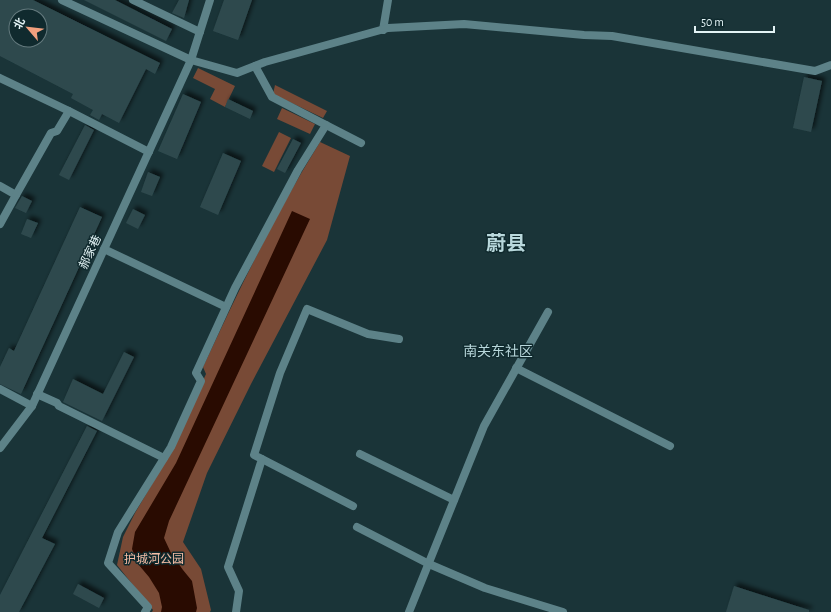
<svg xmlns="http://www.w3.org/2000/svg" width="831" height="612" viewBox="0 0 831 612" font-family="'Alegreya Sans','Noto Sans SC',sans-serif">
	<style>
		.green { fill: #784a36 }
		.water { fill: #290b01 }
		.building { fill: #2f4a4e; fill-rule: evenodd; filter: url(#shadow) }
		.lines { fill: none; stroke-linecap: round; stroke-linejoin: round }
		.minor { stroke: #5d8288; stroke-width: 8 }
		.tertiary { stroke: #5d8288; stroke-width: 8 }
		.labels { text-anchor: middle; dominant-baseline: central; stroke-width: 3; stroke-linejoin: round; paint-order: stroke }
		.street-label { font-size: 12px; fill: #e3f3f5; stroke: #102a2e }
		.park-label { font-size: 12px; fill: #f6bda5; stroke: #102a2e }
		.quarter-label { font-size: 14px; fill: #b9d8dc; stroke: #102a2e }
		.town-label { font-size: 20px; font-weight: bold; fill: #b9d8dc; stroke: #102a2e }
	</style>
	<defs>
		<filter id="shadow"><feDropShadow dx="3.5" dy="-3.5" stdDeviation="2" flood-color="#0009"/></filter>
	</defs>
	<rect width="100%" height="100%" fill="#1a3438"/>
	<!-- green -->
	<g class="green">
		<path d="M 198,68 L 235,86 L 225,107 L 210,99 L 215,89 L 193,78 Z"/>
		<path d="M 275,85 L 327,111 L 323,118 L 273,94 Z"/>
		<path d="M 282,108 L 315,124 L 310,134 L 277,119 Z"/>
		<path d="M 279,132 L 291,138 L 274,172 L 262,166 Z"/>
		<path d="M 320,142 L 350,156 L 327,240 L 251,384 L 207,473 L 183,542 L 201,569 L 211,610 L 210,612 L 152,612 L 153,610 L 117,565 L 123,537 L 135,513 L 168,457 L 206,374 L 203,367 C 239,290 275,214 320,142 Z"/>
	</g>
	<!-- water -->
	<path class="water" d="M 292,211 L 310,219 L 169,521 L 164,538 L 171,553 L 183,570 L 192,581 L 197,608 L 196,612 L 161,612 L 162,607 L 159,593 L 149,577 L 138,564 L 132,549 L 135,532 L 176,463 Z"/>
	<!-- building -->
	<g class="building">
		<path d="M 0,0 L 33,0 L 160,63 L 155,74 L 146,69 L 119,123 L 102,114 L 99,120 L 90,115 L 93,110 L 71,98 L 73,94 L 0,56 ZM 16,16 L 40,16 L 40,40 L 16,40 Z"/>
		<path d="M 84,0 L 115,0 L 172,29 L 166,41 Z"/>
		<path d="M 179,0 L 189,0 L 184,18 L 172,13 Z"/>
		<path d="M 224,0 L 252,0 L 238,40 L 213,31 Z"/>
		<path d="M 804,77 L 822,81 L 811,132 L 793,128 Z"/>
		<path d="M 183,94 L 201,102 L 177,159 L 158,151 Z"/>
		<path d="M 228,99 L 253,111 L 250,119 L 225,107 Z"/>
		<path d="M 85,125 L 94,130 L 69,180 L 59,175 Z"/>
		<path d="M 293,139 L 301,143 L 285,173 L 277,169 Z"/>
		<path d="M 223,153 L 241,161 L 218,215 L 200,207 Z"/>
		<path d="M 148,172 L 160,177 L 152,196 L 141,192 Z"/>
		<path d="M 22,196 L 32,201 L 26,213 L 15,208 Z"/>
		<path d="M 80,207 L 102,217 L 21,394 L 0,384 L 0,367 L 9,348 L 14,351 Z"/>
		<path d="M 133,209 L 145,215 L 138,229 L 126,223 Z"/>
		<path d="M 27,219 L 38,223 L 31,238 L 21,234 Z"/>
		<path d="M 124,352 L 134,357 L 102,421 L 63,402 L 73,379 L 103,394 Z"/>
		<path d="M 87,426 L 97,431 L 42,538 L 55,544 L 19,612 L 0,612 L 0,595 Z"/>
		<path d="M 78,584 L 104,598 L 99,608 L 73,594 Z"/>
		<path d="M 734,586 L 809,610 L 809,612 L 726,612 Z"/>
	</g>
	<g class="lines">
		<!-- minor -->
		<g class="minor">
			<path d="M 133,0 L 200,32"/>
			<path d="M 383,30 L 388,0"/>
			<path d="M 0,78 L 69,111"/>
			<path d="M 326,125 L 361,143"/>
			<path d="M 0,186 L 16,195 L 0,224"/>
			<path d="M 16,195 L 51,133 L 57,131 L 69,111 L 149,152"/>
			<path d="M 104,249 L 226,307"/>
			<path d="M 516,368 L 670,446"/>
			<path d="M 0,389 L 32,406"/>
			<path d="M 37,394 L 57,403 L 59,406 L 164,458"/>
			<path d="M 360,454 L 454,500"/>
			<path d="M 262,459 L 353,506"/>
			<path d="M 357,527 L 429,564 L 485,588 L 563,612"/>
			<path d="M 145,612 L 148,607 L 108,563 L 118,532 L 171,447 L 201,381 L 196,373 L 235,288 L 298,170 L 326,125 L 272,97 L 255,66"/>
			<path d="M 236,612 L 239,591 L 228,567 L 262,459 L 254,455 L 280,373 L 307,309 L 368,334 L 399,339"/>
			<path d="M 409,612 L 432,555 L 484,426 L 548,312"/>
		</g>
		<!-- tertiary -->
		<g class="tertiary">
			<path d="M 62,0 L 191,60 L 237,73 L 265,62 L 388,28 L 464,24 L 584,35 L 612,36 L 815,71 L 831,65"/>
			<path d="M 0,448 L 32,406 L 191,60 L 210,0"/>
		</g>
	</g>
	<g class="labels">
		<!-- street labels -->
		<g class="street-label">
			<text transform="translate(90 252) rotate(-65)">郝家巷</text>
		</g>
		<!-- park labels -->
		<g class="park-label">
			<text x="154" y="559">护城河公园</text>
		</g>
		<!-- quarter labels -->
		<g class="quarter-label">
			<text x="498" y="352">南关东社区</text>
		</g>
		<!-- town labels -->
		<g class="town-label">
			<text x="506" y="244">蔚县</text>
		</g>
	</g>
	<!-- north arrow -->
	<g transform="translate(28 28) rotate(298)"><circle r="19" fill="#102a2e" stroke="#647a7e"/>
	<path d="M0-3L7 15L0 10L-7 15Z" fill="#f2a07e"/>
	<text y="-6" font-size="11" font-weight="bold" text-anchor="middle" fill="#e3f3f5">北</text>
	</g>
	<!-- scale -->
	<path d="M695 26v6h79v-6" fill="none" stroke="#e3f3f5" stroke-width="2"/>
	<text x="701" y="26" font-size="12" fill="#e3f3f5" stroke="#102a2e" stroke-width="3" paint-order="stroke">50 m</text>
</svg>
